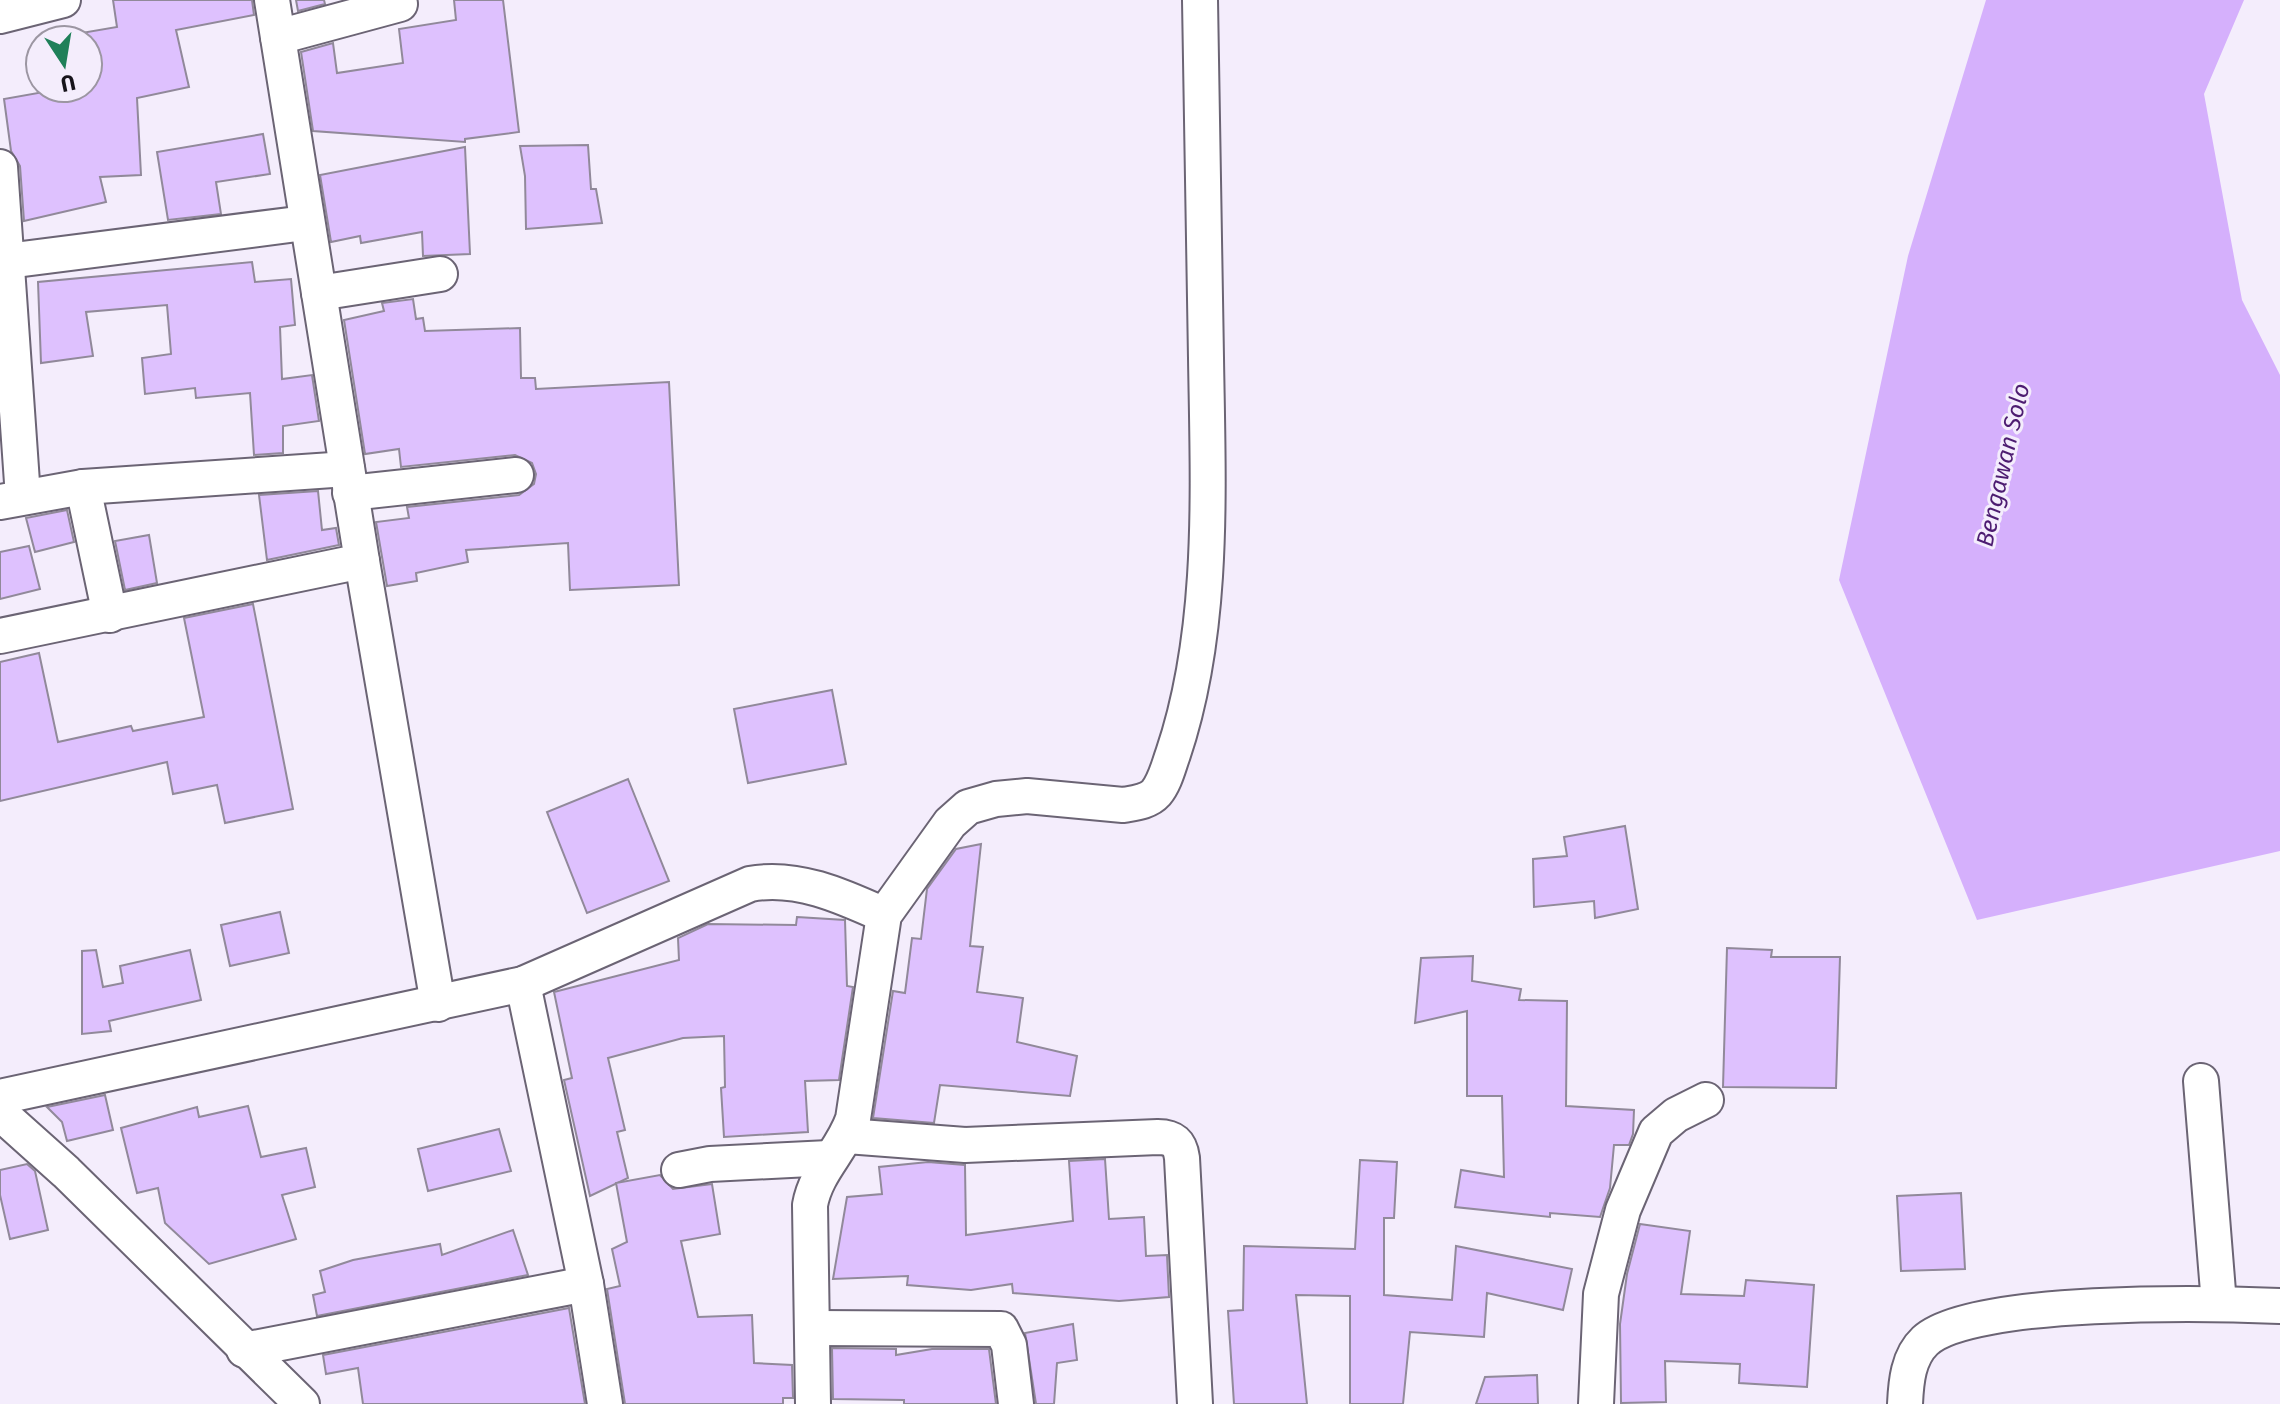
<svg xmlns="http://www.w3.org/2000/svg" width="2280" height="1404" viewBox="0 0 2280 1404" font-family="'Fira Sans',sans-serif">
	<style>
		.water { fill: #d5b0fc }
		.building { fill: #dec1fe; stroke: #91899a; stroke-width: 2 }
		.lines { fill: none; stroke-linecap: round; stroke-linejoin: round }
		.minor-casing { stroke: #6b6474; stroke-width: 38 }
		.minor { stroke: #fff; stroke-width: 34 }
		.labels { text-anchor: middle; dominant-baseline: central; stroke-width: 6; stroke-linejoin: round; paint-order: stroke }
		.water-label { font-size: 24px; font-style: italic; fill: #4d1c71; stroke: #f4edfc }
	</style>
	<rect width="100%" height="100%" fill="#f4edfc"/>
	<!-- water -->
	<path class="water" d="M 1986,0 L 2244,0 L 2204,94 L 2242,300 L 2280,375 L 2280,851 L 1977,920 L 1839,580 L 1908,256 Z"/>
	<!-- building -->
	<g class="building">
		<path d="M 113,0 L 252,0 L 254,15 L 176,30 L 189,87 L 137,98 L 141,175 L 100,177 L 106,202 L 24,221 L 20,166 L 11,151 L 4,99 L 44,92 L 44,88 L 88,88 L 88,40 L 65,40 L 64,36 L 117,27 Z"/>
		<path d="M 296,0 L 324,0 L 325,4 L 298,11 Z"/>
		<path d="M 454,0 L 503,0 L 519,132 L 465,139 L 465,142 L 313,131 L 301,52 L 333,43 L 337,73 L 403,63 L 399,29 L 456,20 Z"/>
		<path d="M 263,134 L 270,174 L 216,182 L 221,214 L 168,220 L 157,152 Z"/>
		<path d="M 588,145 L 591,189 L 596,189 L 602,223 L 526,229 L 525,176 L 520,146 Z"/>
		<path d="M 465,147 L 470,254 L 423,256 L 422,232 L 361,243 L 360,236 L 331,242 L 320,175 Z"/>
		<path d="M 252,262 L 255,282 L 291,279 L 295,325 L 280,327 L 282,379 L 312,375 L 319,421 L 283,426 L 283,453 L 254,455 L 250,393 L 196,398 L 195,388 L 145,394 L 142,358 L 171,354 L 167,305 L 86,312 L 93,356 L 41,363 L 38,282 Z"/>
		<path d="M 413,299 L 416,319 L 423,318 L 425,331 L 520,328 L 521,378 L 535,378 L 536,389 L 669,382 L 679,585 L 570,590 L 568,543 L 466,550 L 468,562 L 416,573 L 417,581 L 387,586 L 376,522 L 409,518 L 407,507 L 519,495 L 534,484 L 536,474 L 532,463 L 515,455 L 401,467 L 399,449 L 365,454 L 344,320 L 384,311 L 382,303 Z"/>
		<path d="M 318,491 L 322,530 L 336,528 L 339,545 L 267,560 L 259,495 Z"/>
		<path d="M 67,510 L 74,542 L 35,552 L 26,518 Z"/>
		<path d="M 149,535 L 157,583 L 125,590 L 115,541 Z"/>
		<path d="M 29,546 L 40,589 L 0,599 L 0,552 Z"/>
		<path d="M 253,604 L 293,809 L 225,823 L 217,785 L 173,794 L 167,762 L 0,801 L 0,662 L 39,653 L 58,742 L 131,726 L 133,731 L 204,717 L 184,618 Z"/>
		<path d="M 832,690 L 846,764 L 748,783 L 734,709 Z"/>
		<path d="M 628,779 L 669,881 L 587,913 L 547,812 Z"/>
		<path d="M 1625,826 L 1638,909 L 1595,918 L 1594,901 L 1534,907 L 1533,859 L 1567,856 L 1564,837 Z"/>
		<path d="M 981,844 L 970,946 L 983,947 L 977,992 L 1023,998 L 1017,1042 L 1077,1056 L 1070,1096 L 940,1085 L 934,1123 L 873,1118 L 893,991 L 905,993 L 912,938 L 921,939 L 927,889 L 956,849 Z"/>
		<path d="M 280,912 L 289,953 L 230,966 L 221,925 Z"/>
		<path d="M 797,917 L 845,920 L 847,986 L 853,987 L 839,1080 L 805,1081 L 808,1132 L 724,1137 L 721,1088 L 725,1087 L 724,1036 L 683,1038 L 608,1058 L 625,1130 L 617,1132 L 628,1178 L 590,1196 L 564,1080 L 572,1078 L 554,992 L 679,960 L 678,938 L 708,924 L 796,925 Z"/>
		<path d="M 1727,948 L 1772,950 L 1771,957 L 1840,957 L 1836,1088 L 1723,1087 Z"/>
		<path d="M 96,950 L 103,987 L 123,983 L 120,966 L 190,950 L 201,1000 L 109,1021 L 111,1031 L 82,1034 L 82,951 Z"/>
		<path d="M 1473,956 L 1472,981 L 1521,989 L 1519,1000 L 1567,1001 L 1566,1106 L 1634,1110 L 1633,1134 L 1629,1145 L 1614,1145 L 1610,1188 L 1600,1217 L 1550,1213 L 1550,1217 L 1455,1207 L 1461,1170 L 1504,1177 L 1502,1096 L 1467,1096 L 1467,1011 L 1415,1023 L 1421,958 Z"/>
		<path d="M 105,1095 L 113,1130 L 67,1141 L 62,1122 L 47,1107 Z"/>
		<path d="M 248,1106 L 261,1157 L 306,1148 L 315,1187 L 282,1195 L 296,1239 L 209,1264 L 165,1223 L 158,1188 L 137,1193 L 121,1128 L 197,1107 L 199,1117 Z"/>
		<path d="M 499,1129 L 511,1171 L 428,1191 L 418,1149 Z"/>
		<path d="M 1105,1159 L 1109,1219 L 1144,1217 L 1146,1256 L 1167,1255 L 1169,1297 L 1119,1301 L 1013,1293 L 1012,1284 L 971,1290 L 907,1285 L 908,1276 L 833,1279 L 847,1197 L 882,1194 L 879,1167 L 928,1162 L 965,1165 L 966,1235 L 1073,1221 L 1069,1161 Z"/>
		<path d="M 1360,1160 L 1397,1162 L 1394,1218 L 1384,1218 L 1384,1295 L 1452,1300 L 1456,1246 L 1572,1269 L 1563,1310 L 1487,1293 L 1484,1337 L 1410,1332 L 1403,1404 L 1350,1404 L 1350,1296 L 1296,1295 L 1307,1404 L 1234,1404 L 1228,1311 L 1243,1310 L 1244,1246 L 1355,1249 Z"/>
		<path d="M 27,1164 L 35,1171 L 48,1230 L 10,1239 L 0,1195 L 0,1170 Z"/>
		<path d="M 660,1175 L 673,1189 L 712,1184 L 720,1234 L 681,1241 L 698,1317 L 752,1315 L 754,1363 L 792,1365 L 793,1398 L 783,1398 L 783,1404 L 625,1404 L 607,1289 L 620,1286 L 612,1249 L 627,1242 L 616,1183 Z"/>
		<path d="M 1961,1193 L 1965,1269 L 1901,1271 L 1897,1196 Z"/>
		<path d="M 1640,1224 L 1690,1231 L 1681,1294 L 1744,1296 L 1746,1280 L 1814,1285 L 1807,1387 L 1739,1383 L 1740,1364 L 1665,1361 L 1666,1402 L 1621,1403 L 1620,1324 L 1627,1274 Z"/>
		<path d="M 513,1230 L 528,1275 L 317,1316 L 313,1295 L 325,1292 L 320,1271 L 353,1260 L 440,1244 L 442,1255 Z"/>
		<path d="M 569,1308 L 585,1404 L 363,1404 L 358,1368 L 326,1374 L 323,1355 Z"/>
		<path d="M 1073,1324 L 1077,1360 L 1057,1363 L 1054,1404 L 1036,1404 L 1025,1333 Z"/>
		<path d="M 832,1348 L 896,1349 L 896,1355 L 932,1349 L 989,1349 L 996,1404 L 904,1404 L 904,1400 L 833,1399 Z"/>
		<path d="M 1537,1375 L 1538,1404 L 1476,1404 L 1485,1377 Z"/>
	</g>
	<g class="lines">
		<defs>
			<g id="minor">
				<path d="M 0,16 L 63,0"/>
				<path d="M 278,37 L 400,4"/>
				<path d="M 0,167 L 23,497"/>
				<path d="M 0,262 L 305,223"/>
				<path d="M 319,293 L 440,274"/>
				<path d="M 83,487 L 110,615"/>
				<path d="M 350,493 L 516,475"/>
				<path d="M 0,502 L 83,487 L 347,469"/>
				<path d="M 362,561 L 438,1004"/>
				<path d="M 0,636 L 362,561 L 272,0"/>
				<path d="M 523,984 L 586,1284 L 605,1404"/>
				<path d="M 2201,1081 L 2219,1304"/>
				<path d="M 0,1097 L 523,984 L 750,884 C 796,875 842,896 884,915"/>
				<path d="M 0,1113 L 66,1172 L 302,1404"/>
				<path d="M 847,1136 L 965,1145 L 1158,1137 C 1173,1137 1180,1143 1182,1158 L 1195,1404"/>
				<path d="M 679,1170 L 710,1164 L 829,1158"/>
				<path d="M 814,1328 L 1001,1329 L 1009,1345 L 1016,1404"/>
				<path d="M 244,1350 L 586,1284"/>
				<path d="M 813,1404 L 810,1205 C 816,1171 842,1151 853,1119 L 884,915 L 950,823 L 968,807 L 996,799 L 1027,796 L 1123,805 C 1134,803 1148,802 1156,793 C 1165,782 1168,768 1173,754 C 1215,630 1208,488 1206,358 C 1204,238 1202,119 1200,0"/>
				<path d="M 1596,1404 L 1601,1294 L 1623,1210 L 1656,1132 L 1676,1115 L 1706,1100"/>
				<path d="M 1905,1404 C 1906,1382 1908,1357 1925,1341 C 1970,1298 2212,1303 2280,1306"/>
			</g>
		</defs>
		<!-- minor casing -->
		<use href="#minor" class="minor-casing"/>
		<!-- minor -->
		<use href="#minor" class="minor"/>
	</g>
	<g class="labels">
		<!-- water labels -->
		<g class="water-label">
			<text transform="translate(2003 465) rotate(-77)">Bengawan Solo</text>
		</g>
	</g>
	<!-- north arrow -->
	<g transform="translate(64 64) rotate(168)"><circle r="38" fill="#f4edfc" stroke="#9c96a2" stroke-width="2"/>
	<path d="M0-6L14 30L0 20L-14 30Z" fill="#1f8059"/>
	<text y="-12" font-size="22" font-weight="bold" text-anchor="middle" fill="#17141b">U</text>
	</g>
</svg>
